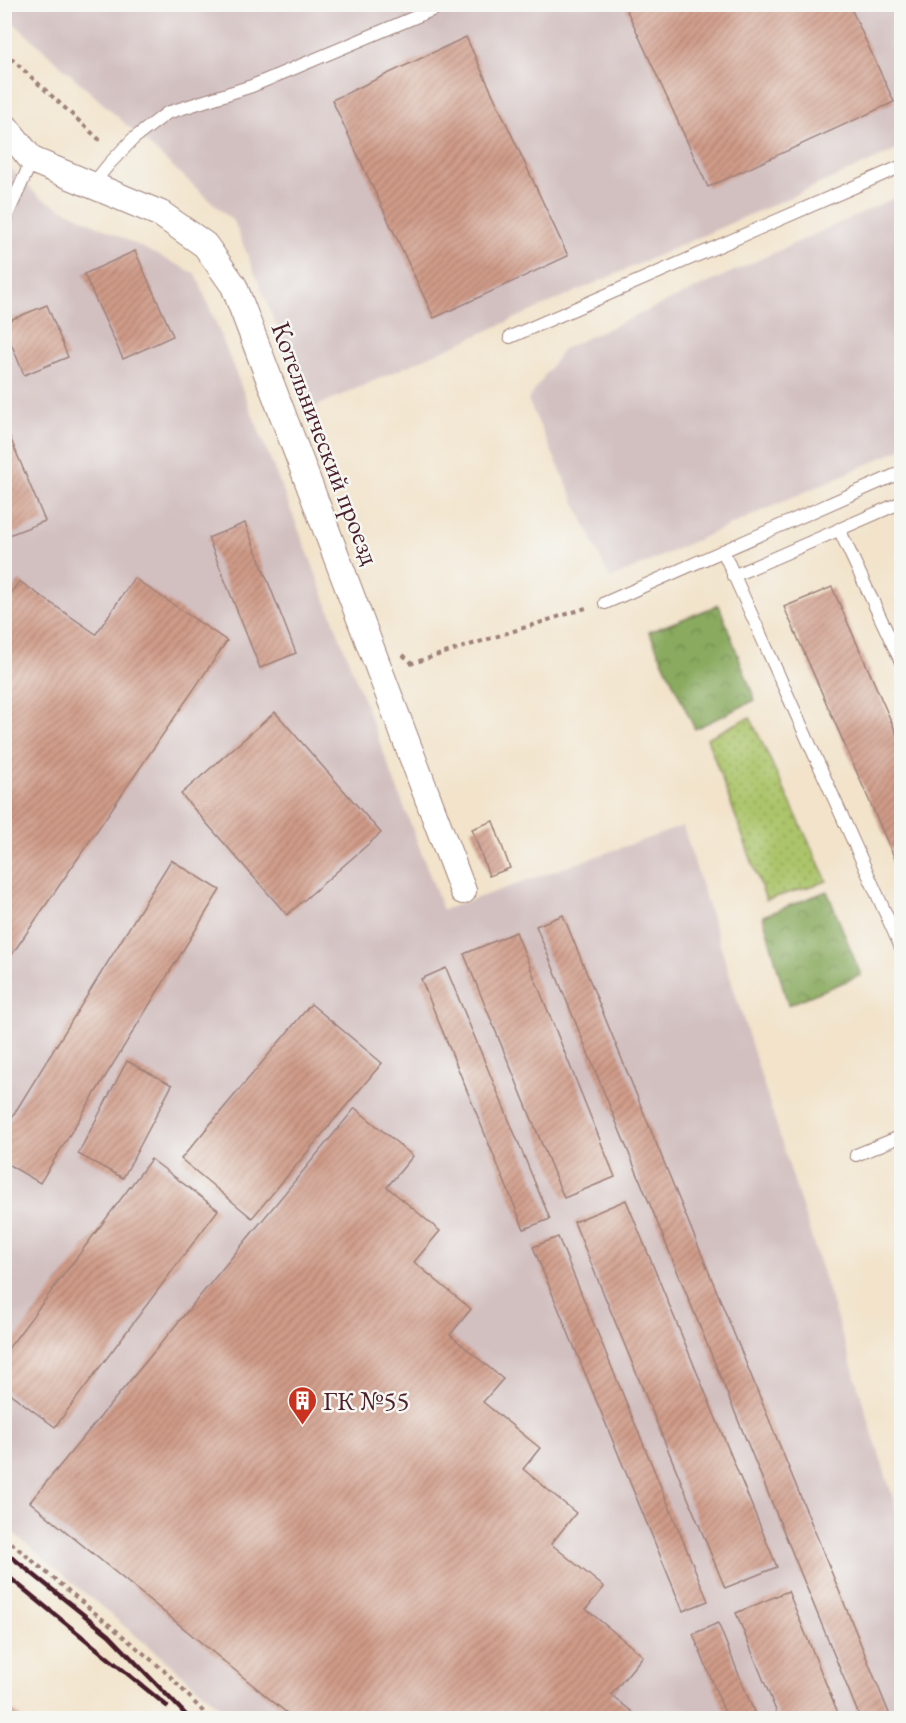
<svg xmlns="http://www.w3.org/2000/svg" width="906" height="1723" viewBox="0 0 906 1723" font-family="'EB Garamond',serif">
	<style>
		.industrial { fill: #d2bfc0 }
		.grass { fill: url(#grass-dots); stroke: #7b724a; stroke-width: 1.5 }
		.forest { fill: url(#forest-crowns); stroke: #6a6444; stroke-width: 1.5 }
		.building { fill: url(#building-hatch) }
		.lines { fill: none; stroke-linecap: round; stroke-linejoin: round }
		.service-casing { stroke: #9e817a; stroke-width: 14 }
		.minor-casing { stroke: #9e817a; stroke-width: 28 }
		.path { stroke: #9e817a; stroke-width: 4; stroke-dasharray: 4.5 4.5; stroke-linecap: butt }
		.service { stroke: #fff; stroke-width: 12 }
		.minor { stroke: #fff; stroke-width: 26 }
		.rail { stroke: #4a1f2b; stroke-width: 4.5 }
		.labels { text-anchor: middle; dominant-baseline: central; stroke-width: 5; stroke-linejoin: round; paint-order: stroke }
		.street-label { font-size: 27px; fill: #4a1f2b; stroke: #f6f6f2 }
		.poi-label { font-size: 27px; fill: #4a1f2b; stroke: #f6f6f2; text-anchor: start }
	</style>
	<defs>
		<pattern id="grass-dots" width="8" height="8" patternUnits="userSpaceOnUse" patternTransform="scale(1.5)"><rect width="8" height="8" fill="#acc56a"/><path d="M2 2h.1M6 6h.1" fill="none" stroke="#8e9f57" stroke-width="1.8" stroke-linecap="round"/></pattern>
		<pattern id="forest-crowns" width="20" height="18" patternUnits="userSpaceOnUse" patternTransform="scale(1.5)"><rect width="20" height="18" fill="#89aa5e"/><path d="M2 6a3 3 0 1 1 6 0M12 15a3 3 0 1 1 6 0" fill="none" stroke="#728a4e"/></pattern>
		<pattern id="building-hatch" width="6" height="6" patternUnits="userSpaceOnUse" patternTransform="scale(1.5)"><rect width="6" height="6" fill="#d09b88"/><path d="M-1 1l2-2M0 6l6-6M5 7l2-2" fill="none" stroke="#ab7e6f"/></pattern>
	</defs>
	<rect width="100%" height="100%" fill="#f6f6f2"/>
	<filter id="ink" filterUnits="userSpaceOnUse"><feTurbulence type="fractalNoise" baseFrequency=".0167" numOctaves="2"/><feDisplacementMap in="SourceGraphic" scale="12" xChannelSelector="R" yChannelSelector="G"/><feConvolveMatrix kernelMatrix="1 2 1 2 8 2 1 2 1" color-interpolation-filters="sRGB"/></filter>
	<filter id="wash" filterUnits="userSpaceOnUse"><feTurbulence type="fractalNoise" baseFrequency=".008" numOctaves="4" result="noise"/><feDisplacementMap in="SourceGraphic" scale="24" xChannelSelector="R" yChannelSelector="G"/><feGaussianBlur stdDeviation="1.35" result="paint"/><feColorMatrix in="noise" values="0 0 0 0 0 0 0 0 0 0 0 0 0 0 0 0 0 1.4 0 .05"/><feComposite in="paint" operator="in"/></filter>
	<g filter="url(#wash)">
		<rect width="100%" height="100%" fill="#f2e3ca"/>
		<!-- industrial -->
		<g class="industrial">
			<path d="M 4,5 L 901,5 L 901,148 L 310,409 L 234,222 L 5,15 Z"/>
			<path d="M 4,162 L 39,197 L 196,274 L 310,558 L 443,910 L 683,826 L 901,1524 L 901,1718 L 234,1718 L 5,1526 Z"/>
			<path d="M 901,195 L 901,449 L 610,579 L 528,400 L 563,349 Z"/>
		</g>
		<!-- grass -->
		<path class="grass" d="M 750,717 L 827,881 L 766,900 L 707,738 Z"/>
		<!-- forest -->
		<g class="forest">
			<path d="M 719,605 L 755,700 L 695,729 L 649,632 Z"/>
			<path d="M 827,891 L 861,975 L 788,1005 L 763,916 Z"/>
		</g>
		<g id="blocks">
			<!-- building -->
			<g class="building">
				<path d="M 624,4 L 849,4 L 894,102 L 708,187 Z"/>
				<path d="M 466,37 L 568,256 L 434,318 L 332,100 Z"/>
				<path d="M 135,251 L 173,336 L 123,359 L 84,274 Z"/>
				<path d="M 47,305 L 68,357 L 24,375 L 5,328 L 5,322 Z"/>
				<path d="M 4,423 L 45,521 L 4,537 Z"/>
				<path d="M 245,523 L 296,653 L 260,668 L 208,538 Z"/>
				<path d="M 134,578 L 227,641 L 4,966 L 4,603 L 19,581 L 96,634 Z"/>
				<path d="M 832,587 L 902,746 L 902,875 L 784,607 Z"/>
				<path d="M 275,712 L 381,833 L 287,915 L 181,794 Z"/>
				<path d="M 493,821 L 510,868 L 489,876 L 472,829 Z"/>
				<path d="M 171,860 L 220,890 L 40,1183 L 4,1162 L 4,1130 Z"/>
				<path d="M 563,915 L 891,1718 L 860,1718 L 536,926 Z"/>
				<path d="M 516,932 L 615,1177 L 564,1198 L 464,954 Z"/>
				<path d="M 446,968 L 550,1219 L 524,1229 L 421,979 Z"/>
				<path d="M 311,1004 L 382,1063 L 252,1218 L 181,1159 Z"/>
				<path d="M 127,1061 L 172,1085 L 123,1178 L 78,1154 Z"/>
				<path d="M 355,1108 L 413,1156 L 387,1187 L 440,1231 L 414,1262 L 471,1309 L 450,1335 L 503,1379 L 483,1402 L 540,1448 L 523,1469 L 576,1513 L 551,1544 L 604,1587 L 586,1609 L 643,1656 L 611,1695 L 640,1718 L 293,1718 L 30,1502 Z"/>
				<path d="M 151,1159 L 218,1210 L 55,1427 L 4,1389 L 4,1354 Z"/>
				<path d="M 626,1200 L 777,1567 L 725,1588 L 574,1222 Z"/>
				<path d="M 558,1237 L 708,1601 L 683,1611 L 533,1247 Z"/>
				<path d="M 788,1591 L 840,1718 L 779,1718 L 736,1613 Z"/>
				<path d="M 718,1623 L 756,1717 L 757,1718 L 727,1718 L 693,1634 Z"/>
				<path d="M 4,1703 L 21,1718 L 4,1718 Z"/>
			</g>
		</g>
	</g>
	<g filter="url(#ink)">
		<use href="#blocks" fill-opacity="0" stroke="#9e817a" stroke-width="1.5"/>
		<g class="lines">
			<defs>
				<g id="service">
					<path d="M 93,184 L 109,164 L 133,139 L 167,113 L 252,86 L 446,4"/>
					<path d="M 4,222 L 32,160"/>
					<path d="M 510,337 L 902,166"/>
					<path d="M 839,529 L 902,664"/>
					<path d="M 723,551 L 902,950"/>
					<path d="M 733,576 L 902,502"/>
					<path d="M 605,603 L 902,472"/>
					<path d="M 856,1155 L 902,1136"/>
				</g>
				<path id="minor" d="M 4,125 L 32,160 L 161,214 L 205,245 L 234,286 L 463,891"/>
			</defs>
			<!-- service casing -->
			<use href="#service" class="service-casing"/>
			<!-- minor casing -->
			<use href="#minor" class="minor-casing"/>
			<!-- path -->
			<g class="path">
				<path d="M 4,52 L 103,143"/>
				<path d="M 403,655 L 412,663"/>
				<path d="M 410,664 L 589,607"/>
				<path d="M 4,1537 L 167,1673 L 209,1718"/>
			</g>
			<!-- service -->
			<use href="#service" class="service"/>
			<!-- minor -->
			<use href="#minor" class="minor"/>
			<!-- rail -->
			<g class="rail">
				<path d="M 4,1551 L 109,1635 L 189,1718"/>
				<path d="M 4,1573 L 167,1706"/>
			</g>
		</g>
	</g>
	<!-- icons -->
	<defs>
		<symbol id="building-pin" viewBox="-11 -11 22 30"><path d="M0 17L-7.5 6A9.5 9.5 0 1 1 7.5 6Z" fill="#c8321e" stroke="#f6f6f2"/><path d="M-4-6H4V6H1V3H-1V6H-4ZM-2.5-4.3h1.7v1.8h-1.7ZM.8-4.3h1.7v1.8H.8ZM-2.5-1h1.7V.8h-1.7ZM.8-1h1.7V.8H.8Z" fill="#fff"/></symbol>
	</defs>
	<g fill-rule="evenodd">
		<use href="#building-pin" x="286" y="1384" width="33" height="45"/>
	</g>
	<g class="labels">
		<!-- street labels -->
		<g class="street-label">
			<text transform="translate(326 443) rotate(69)">Котельнический проезд</text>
		</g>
		<!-- poi labels -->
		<g class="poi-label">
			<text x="323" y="1400">ГК №55</text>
		</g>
	</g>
	<!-- margin -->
	<rect width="906" height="1723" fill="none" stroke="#f6f6f2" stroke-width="24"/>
</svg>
